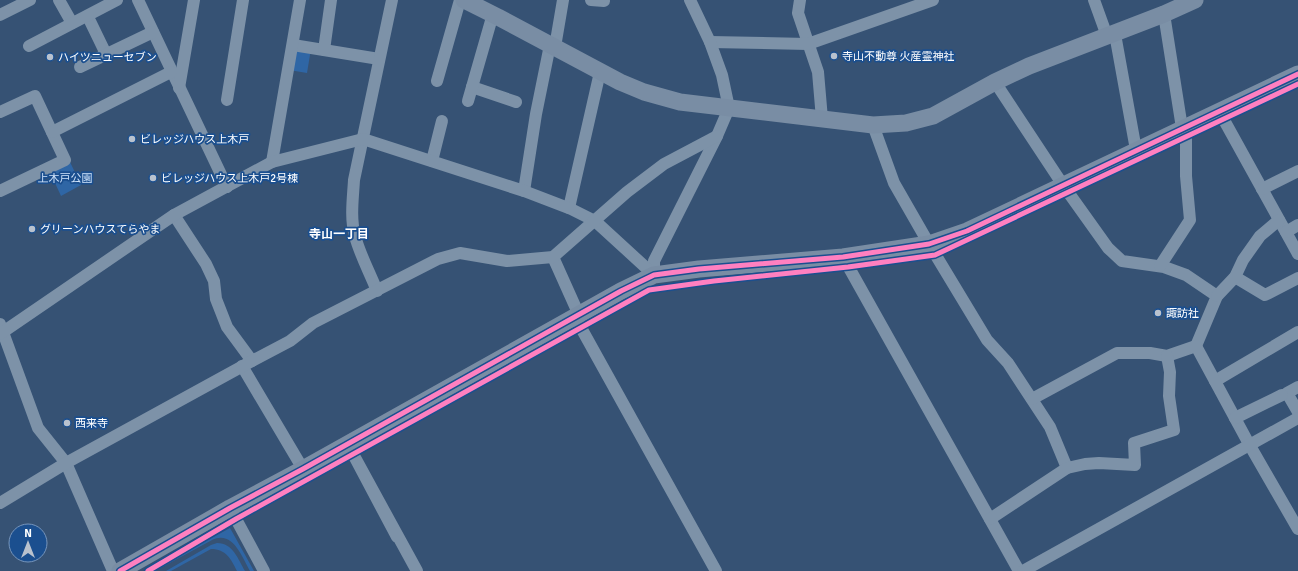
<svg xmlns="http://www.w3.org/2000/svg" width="1298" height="571" viewBox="0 0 1298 571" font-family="Signika,'Noto Sans JP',sans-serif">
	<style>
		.green { fill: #2f66a5 }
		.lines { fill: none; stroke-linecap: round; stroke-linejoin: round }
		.street { stroke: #7d92a8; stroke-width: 12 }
		.secondary { stroke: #798da4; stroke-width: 17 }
		.cycleway-casing { stroke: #1b4f8f; stroke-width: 8 }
		.cycleway { stroke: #ff80c0; stroke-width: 5 }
		.poi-dot { fill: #b9c2ce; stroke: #1b4f8f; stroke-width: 1.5 }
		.labels { text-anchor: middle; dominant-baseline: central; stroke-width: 3.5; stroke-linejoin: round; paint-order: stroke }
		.poi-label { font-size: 11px; fill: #fff; stroke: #1b4f8f; text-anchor: start }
		.park-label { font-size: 11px; fill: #cfe3fa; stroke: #1b4f8f }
		.neighbourhood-label { font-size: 12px; font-weight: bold; fill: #fff; stroke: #1b4f8f }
	</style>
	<rect width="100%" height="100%" fill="#365274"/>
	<!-- green -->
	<g class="green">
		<path d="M 293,46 L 311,49 L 307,73 L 289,70 Z"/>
		<path d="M 70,162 L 81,185 L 61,196 L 50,172 Z"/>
		<path d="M 230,528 L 254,571 L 250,571 C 242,557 233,530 212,540 L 155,571 L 151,571 Z"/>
		<path d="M 217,543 C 233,543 238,559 245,571 L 237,571 C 231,559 226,549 211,549 L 171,571 L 166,571 L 211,545 Z"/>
	</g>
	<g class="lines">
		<!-- street -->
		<g class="street">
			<path d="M 59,0 L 72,23"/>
			<path d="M 138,0 L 227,187"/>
			<path d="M 591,0 L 604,1"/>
			<path d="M 800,0 L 798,13 L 818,72 L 822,119"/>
			<path d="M 1094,0 L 1107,36"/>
			<path d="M 1164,14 L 1182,128"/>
			<path d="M 0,15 L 30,0"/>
			<path d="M 90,21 L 106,54"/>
			<path d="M 1115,34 L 1136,150"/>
			<path d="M 710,42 L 808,44 L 933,0"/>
			<path d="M 293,45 L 379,59"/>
			<path d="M 29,46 L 117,0"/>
			<path d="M 555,47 L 563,0"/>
			<path d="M 324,50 L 331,0"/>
			<path d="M 80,67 L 153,32"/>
			<path d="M 437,81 L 460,0"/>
			<path d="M 995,82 L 1063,185 L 1108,248 L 1122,261 L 1164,267 L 1186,275 L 1217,296 L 1196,346"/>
			<path d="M 472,87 L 516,102"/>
			<path d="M 179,88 L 194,0"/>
			<path d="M 227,100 L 243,0"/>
			<path d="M 468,101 L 493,14"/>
			<path d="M 1219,111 L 1298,254"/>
			<path d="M 0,112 L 35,96 L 65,160 L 0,191"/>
			<path d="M 873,125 L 894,183 L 929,244 L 987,340 L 1008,363 L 1050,427 L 1067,468"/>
			<path d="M 52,132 L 171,72"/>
			<path d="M 432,161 L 442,121"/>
			<path d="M 272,162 L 300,0"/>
			<path d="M 1262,189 L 1298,171"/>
			<path d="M 524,191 L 536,114 L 550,45"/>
			<path d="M 569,208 L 600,72"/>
			<path d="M 174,215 L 206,264 L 214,281 L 216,299 L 227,327 L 252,361"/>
			<path d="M 1286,232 L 1298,225"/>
			<path d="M 553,257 L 579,315"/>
			<path d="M 843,257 L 1019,571"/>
			<path d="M 1160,266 L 1190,220 L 1186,176 L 1186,126"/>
			<path d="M 654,275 L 654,261 L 717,136 L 729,108 L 722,75 L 710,42 L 690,0"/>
			<path d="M 1235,277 L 1265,295 L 1298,278"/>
			<path d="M 377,291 C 370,273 360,255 355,236 C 350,218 353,198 354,180 L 392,0"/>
			<path d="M 1217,296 L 1235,277 L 1243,260 L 1260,236 L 1279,220"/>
			<path d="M 575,317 L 716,571"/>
			<path d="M 0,324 L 38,428 L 66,463 L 113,571"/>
			<path d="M 0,334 L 174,215 L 272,162 L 363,139 L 524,191 L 571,209 L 595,221 L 654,275"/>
			<path d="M 242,366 L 303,469"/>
			<path d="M 1215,381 L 1298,332"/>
			<path d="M 1298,387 L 1287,393 L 1298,412"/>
			<path d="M 1032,399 L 1117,353 L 1150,353 L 1167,356 L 1196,346 L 1249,444 L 1298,529"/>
			<path d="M 1235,418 L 1282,395"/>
			<path d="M 0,503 L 66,463 L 252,361 L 290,341 L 313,323 L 438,259 L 460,253 L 507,261 L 553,257 L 627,192 L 664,164 L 717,136"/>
			<path d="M 230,508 L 264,571"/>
			<path d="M 990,519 L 1067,468 L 1085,464 L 1099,463 L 1135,465 L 1134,443 L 1174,430 L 1169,396 L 1170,372 L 1167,356"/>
			<path d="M 397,537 L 353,454 L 417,571"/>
			<path d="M 1023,571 L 1298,418"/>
		</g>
		<!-- secondary -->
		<g class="secondary">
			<path d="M 464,0 L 498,17 L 620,82 L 644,92 L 680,102 L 873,125 L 906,123 L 933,116 L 995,82 L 1029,66 L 1164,14 L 1195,0"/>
			<path d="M 120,571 L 230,508 L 303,469 L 621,291 L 654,275 L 699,269 L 843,257 L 929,244 L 967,231 L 1298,74"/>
		</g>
		<defs>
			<g id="cycleway">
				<path d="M 120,571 L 230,508 L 303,469 L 621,291 L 654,275 L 699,269 L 843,257 L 929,244 L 967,231 L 1298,74"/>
				<path d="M 148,571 L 236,519 L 649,290 L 714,281 L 848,267 L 935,255 L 1298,84"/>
			</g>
		</defs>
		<!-- cycleway casing -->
		<use href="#cycleway" class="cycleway-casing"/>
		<!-- cycleway -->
		<use href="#cycleway" class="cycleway"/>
	</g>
	<!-- markers -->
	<g class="poi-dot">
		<circle cx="834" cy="56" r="4"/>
		<circle cx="50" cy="57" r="4"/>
		<circle cx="132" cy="139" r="4"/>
		<circle cx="153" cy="178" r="4"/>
		<circle cx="32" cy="229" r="4"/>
		<circle cx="1158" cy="313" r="4"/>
		<circle cx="67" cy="423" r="4"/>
	</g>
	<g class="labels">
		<!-- poi labels -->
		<g class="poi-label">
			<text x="842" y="56">寺山不動尊 火産霊神社</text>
			<text x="58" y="57">ハイツニューセブン</text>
			<text x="140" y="139">ビレッジハウス上木戸</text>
			<text x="161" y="178">ビレッジハウス上木戸2号棟</text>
			<text x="40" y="229">グリーンハウスてらやま</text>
			<text x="1166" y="313">諏訪社</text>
			<text x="75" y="423">西来寺</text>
		</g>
		<!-- park labels -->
		<g class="park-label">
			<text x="65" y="178">上木戸公園</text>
		</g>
		<!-- neighbourhood labels -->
		<g class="neighbourhood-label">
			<text x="339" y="234">寺山一丁目</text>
		</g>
	</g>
	<!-- north arrow -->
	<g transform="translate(28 543)"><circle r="19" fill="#1b4f8f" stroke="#7695bc"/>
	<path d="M0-3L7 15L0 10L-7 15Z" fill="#b9c2ce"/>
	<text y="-6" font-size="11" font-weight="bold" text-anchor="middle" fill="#ffffff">N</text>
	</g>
</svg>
